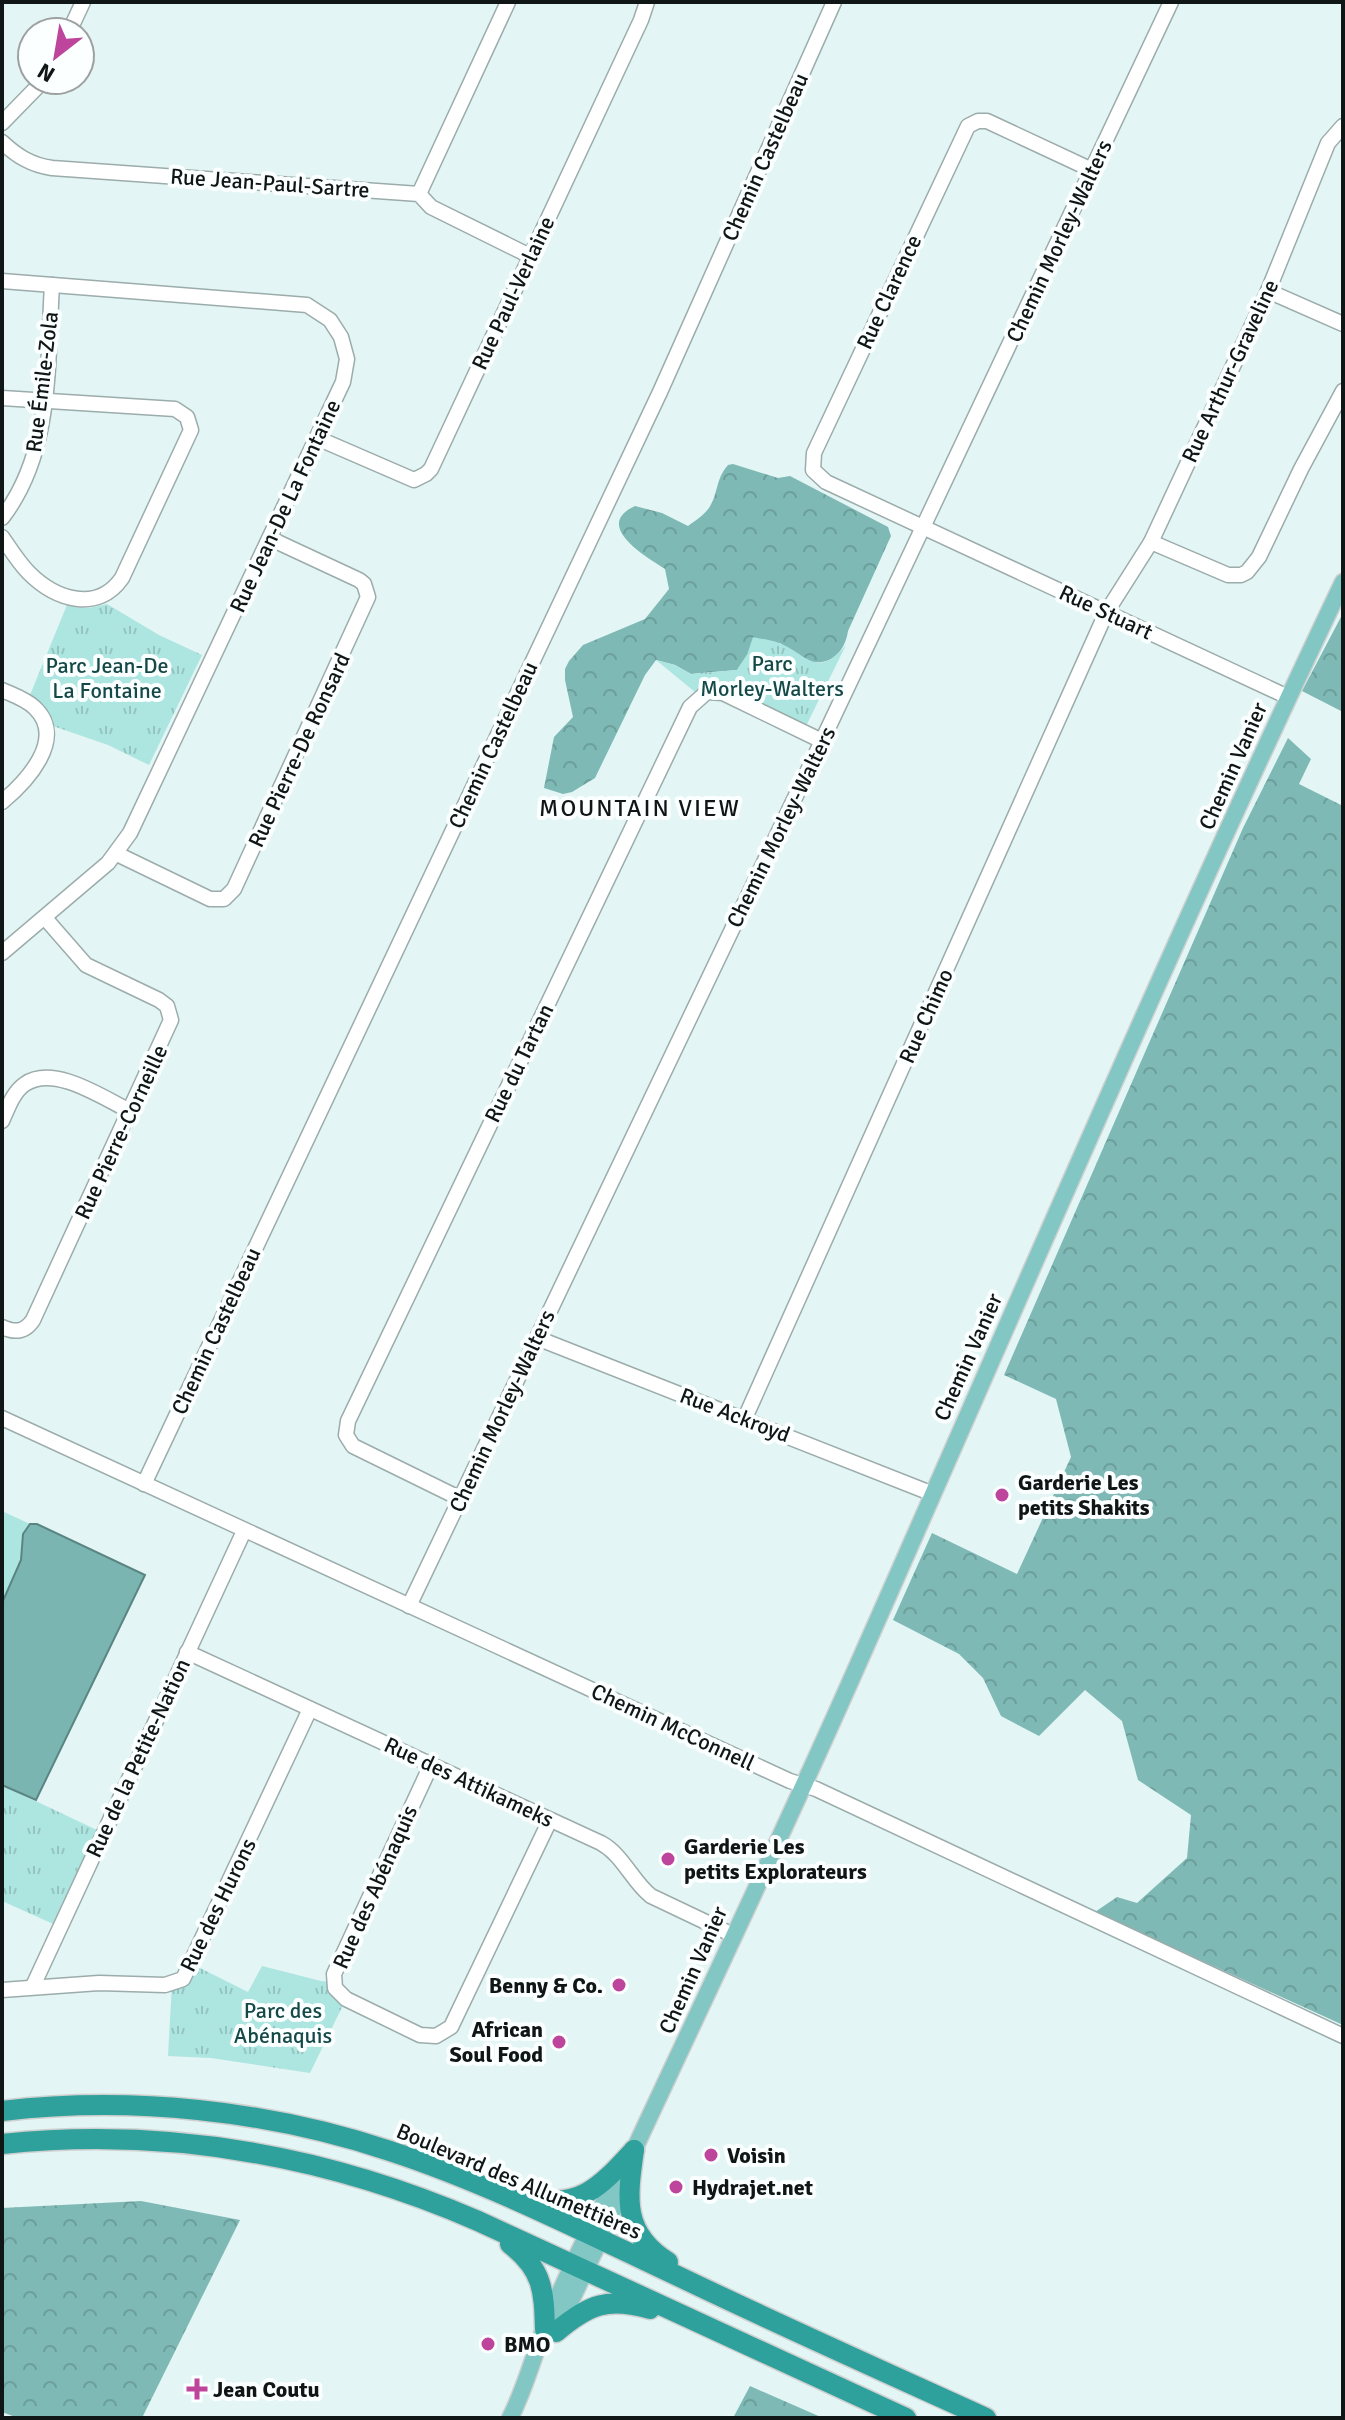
<svg xmlns="http://www.w3.org/2000/svg" width="1345" height="2420" viewBox="0 0 1345 2420" font-family="Signika,sans-serif">
	<style>
		.grass { fill: #ade5e1 }
		.forest { fill: url(#forest-crowns) }
		.park { fill: url(#park-tufts) }
		.water { fill: #7ab5b1; stroke: #5a8582; stroke-width: 2 }
		.lines { fill: none; stroke-linecap: round; stroke-linejoin: round }
		.minor-casing { stroke: #9bacab; stroke-width: 17 }
		.major-casing { stroke: #cfd0d0; stroke-width: 19 }
		.highway-casing { stroke: #cfd0d0; stroke-width: 23 }
		.minor { stroke: #fff; stroke-width: 14 }
		.major { stroke: #82c7c4; stroke-width: 16 }
		.highway { stroke: #2fa19c; stroke-width: 20 }
		.poi-dot { fill: #bd459b; stroke: #fbffff; stroke-width: 3 }
		.labels { text-anchor: middle; dominant-baseline: central; stroke-width: 8; stroke-linejoin: round; paint-order: stroke }
		.street-label { font-size: 22px; fill: #0f1615; stroke: #fbffff }
		.park-label { font-size: 22px; fill: #144947; stroke: #fbffff }
		.poi-label { font-size: 22px; font-weight: bold; fill: #0f1615; stroke: #fbffff; text-anchor: start }
		.neighbourhood-label { font-size: 24px; letter-spacing: 2px; fill: #0f1615; stroke: #fbffff }
	</style>
	<defs>
		<pattern id="forest-crowns" width="20" height="18" patternUnits="userSpaceOnUse" patternTransform="scale(2)"><rect width="20" height="18" fill="#7eb9b5"/><path d="M2 6a3 3 0 1 1 6 0M12 15a3 3 0 1 1 6 0" fill="none" stroke="#6c9e9b"/></pattern>
		<pattern id="park-tufts" width="24" height="20" patternUnits="userSpaceOnUse" patternTransform="scale(2)"><rect width="24" height="20" fill="#ade5e1"/><path d="M3 7l-1-3M5 7V3M7 7l1-3M15 17l-1-3M17 17v-4M19 17l1-3" fill="none" stroke="#94c4c0"/></pattern>
	</defs>
	<rect width="100%" height="100%" fill="#e3f5f4"/>
	<!-- grass -->
	<path class="grass" d="M 2,1511 L 30,1524 L 23,1534 L 21,1560 L 2,1603 Z"/>
	<!-- forest -->
	<g class="forest">
		<path d="M 733,464 L 778,478 L 790,476 L 888,527 L 891,536 L 848,631 C 845,652 830,667 808,661 C 798,659 789,649 780,643 L 747,655 L 737,670 L 691,674 L 675,665 L 656,660 L 645,675 L 595,778 L 572,792 L 563,794 L 544,788 L 554,737 L 573,717 L 565,680 L 565,669 L 569,661 L 583,645 L 645,619 L 669,589 L 665,569 C 647,557 592,526 635,506 L 662,513 L 688,526 C 695,521 704,515 709,508 C 719,492 715,480 728,465 Z"/>
		<path d="M 1342,615 L 1343,615 L 1343,712 L 1302,691 Z"/>
		<path d="M 1288,738 L 1311,759 L 1299,784 L 1343,806 L 1343,2025 L 1095,1912 L 1117,1897 L 1137,1903 L 1187,1858 L 1191,1815 L 1138,1780 L 1122,1721 L 1085,1690 L 1039,1736 L 1001,1716 L 983,1678 L 959,1654 L 893,1620 L 932,1533 L 1017,1574 L 1071,1457 L 1056,1399 L 1004,1375 L 1243,828 Z"/>
		<path d="M 141,2201 L 240,2220 L 142,2418 L 18,2418 L 2,2412 L 2,2208 Z"/>
		<path d="M 750,2386 L 823,2418 L 733,2418 Z"/>
	</g>
	<!-- park -->
	<g class="park">
		<path d="M 107,604 L 159,635 L 202,655 L 149,765 L 108,745 L 50,725 L 42,705 L 30,695 L 67,605 C 80,610 93,608 107,604 Z"/>
		<path d="M 753,637 C 761,639 771,640 779,643 C 807,654 817,680 846,645 L 806,726 L 708,686 L 695,692 L 656,660 L 675,665 L 691,674 L 737,670 L 747,655 Z"/>
		<path d="M 2,1785 L 103,1833 L 60,1927 L 2,1901 Z"/>
		<path d="M 192,1964 L 248,1992 L 262,1966 L 321,1981 L 334,1982 L 346,1999 L 310,2073 L 211,2058 L 168,2056 L 172,1984 Z"/>
	</g>
	<!-- water -->
	<path class="water" d="M 30,1524 L 37,1524 L 145,1575 L 36,1800 L 2,1785 L 2,1603 L 21,1560 L 23,1534 Z"/>
	<g class="lines">
		<defs>
			<g id="minor">
				<path d="M 69,32 L 83,2"/>
				<path d="M 2,123 L 44,80"/>
				<path d="M 2,142 C 17,156 31,165 52,168 L 419,194 L 431,207 L 530,256"/>
				<path d="M 1092,170 L 987,121 L 978,121 L 968,126 L 814,453 L 813,470 L 826,482 L 1288,697"/>
				<path d="M 419,194 L 508,2"/>
				<path d="M 2,281 L 307,305 L 330,320 L 341,337 L 347,359 L 343,382 L 130,833 L 108,863 L 2,953"/>
				<path d="M 1268,291 L 1343,324"/>
				<path d="M 2,398 L 175,409 L 187,417 L 191,430 L 122,578 C 98,613 56,600 29,573 C 19,563 11,550 2,537"/>
				<path d="M 317,438 L 414,480 L 426,474 L 431,469 L 641,20 L 647,2"/>
				<path d="M 2,518 C 53,452 47,364 52,285"/>
				<path d="M 1151,542 L 1228,575 L 1241,575 L 1247,572 L 1259,557 L 1301,469 L 1343,391"/>
				<path d="M 2,690 C 13,695 26,699 35,708 C 67,739 26,782 2,802"/>
				<path d="M 117,854 L 210,899 L 224,899 L 234,889 L 368,597 L 364,584 L 359,580 L 271,539"/>
				<path d="M 2,1121 C 8,1108 13,1092 25,1084 C 54,1064 103,1098 130,1111"/>
				<path d="M 2,1327 C 15,1333 25,1332 33,1320 L 171,1020 L 167,1006 L 159,1000 L 86,965 L 45,918"/>
				<path d="M 537,1338 L 933,1494"/>
				<path d="M 2,1418 L 790,1781 L 816,1789 L 1343,2036"/>
				<path d="M 745,1418 L 1106,613 L 1151,542 L 1268,291 L 1328,143 L 1343,126"/>
				<path d="M 144,1484 L 660,392 L 834,2"/>
				<path d="M 461,1499 L 353,1446 L 346,1435 L 348,1421 L 690,707 L 707,692 L 723,693 L 822,741"/>
				<path d="M 409,1606 L 822,741 L 1171,2"/>
				<path d="M 187,1652 L 601,1843 C 623,1855 632,1881 651,1896 L 733,1935"/>
				<path d="M 431,1765 L 334,1974 L 335,1988 L 346,1999 L 420,2035 L 436,2036 L 451,2027 L 550,1820"/>
				<path d="M 33,1986 L 244,1531"/>
				<path d="M 2,1990 L 99,1983 L 165,1985 L 183,1979 L 310,1709"/>
			</g>
			<g id="major">
				<path d="M 558,2328 L 608,2223 L 626,2179"/>
				<path d="M 510,2418 C 528,2383 536,2345 552,2309 C 577,2255 602,2201 634,2150 C 708,1991 784,1832 855,1671 C 1016,1308 1172,941 1343,582"/>
			</g>
			<g id="highway">
				<path d="M 2,2111 C 131,2096 267,2110 390,2151 C 491,2184 588,2234 684,2279 C 784,2327 885,2372 986,2418"/>
				<path d="M 2,2144 C 167,2127 326,2155 478,2221 L 906,2418"/>
				<path d="M 634,2150 C 627,2199 622,2233 668,2262"/>
				<path d="M 525,2197 C 579,2211 600,2187 634,2150"/>
				<path d="M 510,2244 C 543,2269 544,2291 545,2329"/>
				<path d="M 556,2332 C 589,2304 608,2297 650,2309"/>
			</g>
		</defs>
		<!-- minor casing -->
		<use href="#minor" class="minor-casing"/>
		<!-- major casing -->
		<use href="#major" class="major-casing"/>
		<!-- highway casing -->
		<use href="#highway" class="highway-casing"/>
		<!-- minor -->
		<use href="#minor" class="minor"/>
		<!-- major -->
		<use href="#major" class="major"/>
		<!-- highway -->
		<use href="#highway" class="highway"/>
	</g>
	<!-- markers -->
	<g class="poi-dot">
		<circle cx="1002" cy="1495" r="8"/>
		<circle cx="668" cy="1859" r="8"/>
		<circle cx="619" cy="1985" r="8"/>
		<circle cx="559" cy="2042" r="8"/>
		<circle cx="711" cy="2155" r="8"/>
		<circle cx="676" cy="2187" r="8"/>
		<circle cx="488" cy="2344" r="8"/>
		<path d="M193 2377h8v8h8v8h-8v8h-8v-8h-8v-8h8z"/>
	</g>
	<g class="labels">
		<!-- street labels -->
		<g class="street-label">
			<text transform="translate(765 157) rotate(-66)">Chemin Castelbeau</text>
			<text transform="translate(270 183) rotate(4)">Rue Jean-Paul-Sartre</text>
			<text transform="translate(1059 241) rotate(-65)">Chemin Morley-Walters</text>
			<text transform="translate(889 292) rotate(-65)">Rue Clarence</text>
			<text transform="translate(513 293) rotate(-65)">Rue Paul-Verlaine</text>
			<text transform="translate(1230 371) rotate(-65)">Rue Arthur-Graveline</text>
			<text transform="translate(42 382) rotate(-83)">Rue Émile-Zola</text>
			<text transform="translate(285 506) rotate(-65)">Rue Jean-De La Fontaine</text>
			<text transform="translate(1106 612) rotate(25)">Rue Stuart</text>
			<text transform="translate(493 745) rotate(-65)">Chemin Castelbeau</text>
			<text transform="translate(299 750) rotate(-65)">Rue Pierre-De Ronsard</text>
			<text transform="translate(1233 766) rotate(-66)">Chemin Vanier</text>
			<text transform="translate(781 827) rotate(-64)">Chemin Morley-Walters</text>
			<text transform="translate(926 1016) rotate(-66)">Rue Chimo</text>
			<text transform="translate(519 1063) rotate(-64)">Rue du Tartan</text>
			<text transform="translate(121 1132) rotate(-65)">Rue Pierre-Corneille</text>
			<text transform="translate(216 1331) rotate(-65)">Chemin Castelbeau</text>
			<text transform="translate(968 1357) rotate(-66)">Chemin Vanier</text>
			<text transform="translate(502 1411) rotate(-65)">Chemin Morley-Walters</text>
			<text transform="translate(735 1415) rotate(21)">Rue Ackroyd</text>
			<text transform="translate(673 1727) rotate(25)">Chemin McConnell</text>
			<text transform="translate(138 1758) rotate(-65)">Rue de la Petite-Nation</text>
			<text transform="translate(469 1782) rotate(25)">Rue des Attikameks</text>
			<text transform="translate(375 1887) rotate(-66)">Rue des Abénaquis</text>
			<text transform="translate(218 1905) rotate(-64)">Rue des Hurons</text>
			<text transform="translate(693 1970) rotate(-66)">Chemin Vanier</text>
			<text transform="translate(519 2181) rotate(23)">Boulevard des Allumettières</text>
		</g>
		<!-- park labels -->
		<g class="park-label">
			<text x="772" y="663">Parc<tspan x="772" dy="25">Morley-Walters</tspan></text>
			<text x="107" y="665">Parc Jean-De<tspan x="107" dy="25">La Fontaine</tspan></text>
			<text x="283" y="2010">Parc des<tspan x="283" dy="25">Abénaquis</tspan></text>
		</g>
		<!-- poi labels -->
		<g class="poi-label">
			<text x="1018" y="1482">Garderie Les<tspan x="1018" dy="25">petits Shakits</tspan></text>
			<text x="684" y="1846">Garderie Les<tspan x="684" dy="25">petits Explorateurs</tspan></text>
			<text x="603" y="1985" text-anchor="end">Benny &amp; Co.</text>
			<text x="543" y="2029" text-anchor="end">African<tspan x="543" dy="25">Soul Food</tspan></text>
			<text x="727" y="2155">Voisin</text>
			<text x="692" y="2187">Hydrajet.net</text>
			<text x="504" y="2344">BMO</text>
			<text x="213" y="2389">Jean Coutu</text>
		</g>
		<!-- neighbourhood labels -->
		<g class="neighbourhood-label">
			<text x="640" y="808">MOUNTAIN VIEW</text>
		</g>
	</g>
	<!-- border -->
	<rect width="1345" height="2420" fill="none" stroke="#0f1615" stroke-width="8"/>
	<!-- north arrow -->
	<g transform="translate(56 56) rotate(211)"><circle r="38" fill="#fbffff" stroke="#9da2a1" stroke-width="2"/>
	<path d="M0-6L14 30L0 20L-14 30Z" fill="#bd459b"/>
	<text y="-12" font-size="22" font-weight="bold" text-anchor="middle" fill="#0f1615">N</text>
	</g>
</svg>
